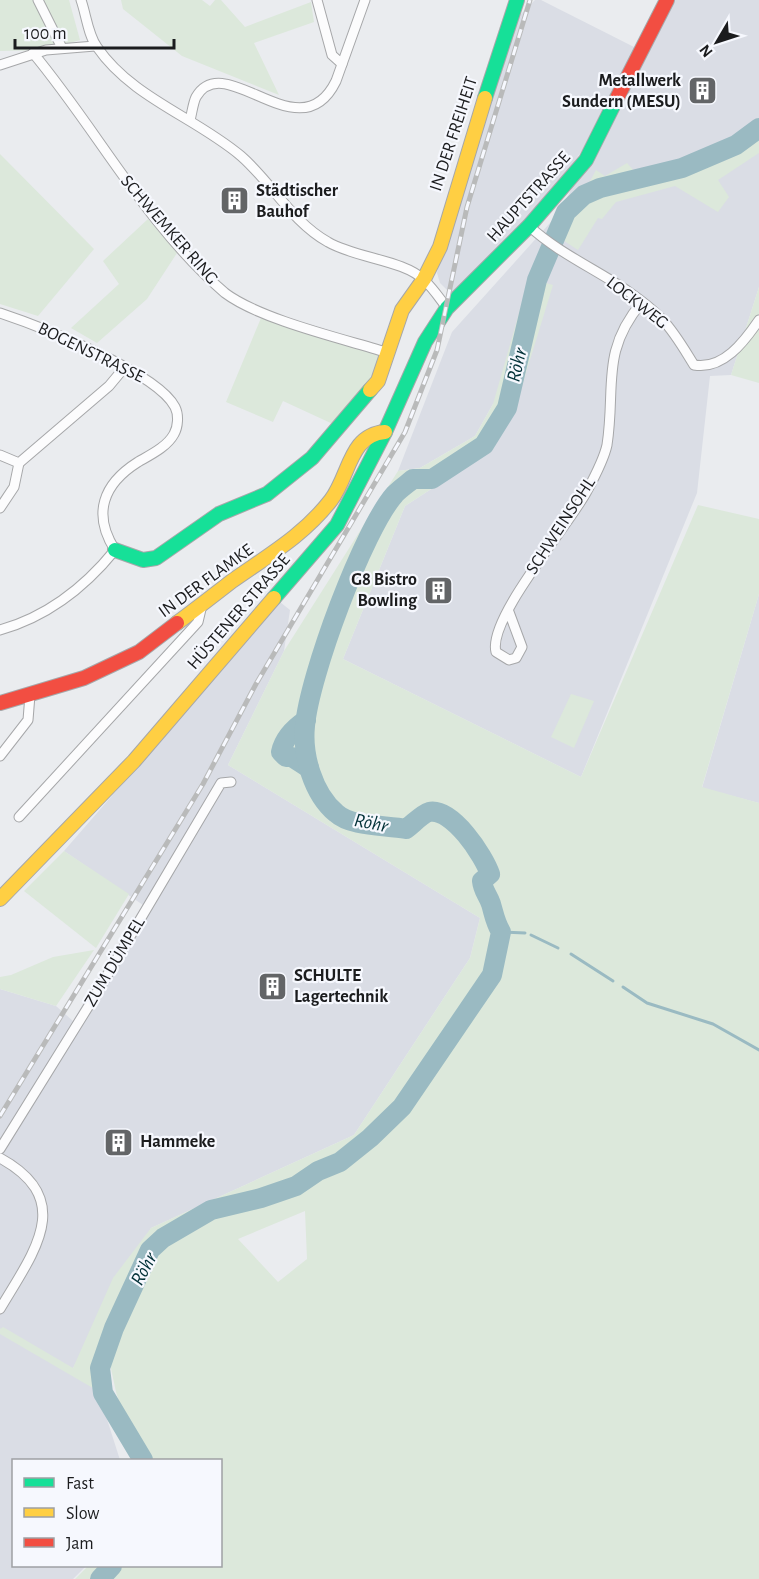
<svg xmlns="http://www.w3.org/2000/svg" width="759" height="1579" viewBox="0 0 759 1579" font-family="'Alegreya Sans',sans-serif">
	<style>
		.built { fill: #dadde5 }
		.green { fill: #dce8db; fill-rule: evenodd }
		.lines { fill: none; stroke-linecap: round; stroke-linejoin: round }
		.stream { stroke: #9abac2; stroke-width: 3 }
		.river { stroke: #9abac2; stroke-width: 20 }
		.street-casing { stroke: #a6a7a9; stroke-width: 11 }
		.fast-casing { stroke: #a6a7a9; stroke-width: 16 }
		.slow-casing { stroke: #a6a7a9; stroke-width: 16 }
		.jam-casing { stroke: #a6a7a9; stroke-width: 16 }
		.street { stroke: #fcfcfd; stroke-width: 9 }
		.fast { stroke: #16e098; stroke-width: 14 }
		.slow { stroke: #ffcf43; stroke-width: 14 }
		.jam { stroke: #f24e42; stroke-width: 14 }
		.rail-casing { stroke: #b9baba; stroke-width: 5 }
		.rail { stroke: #f6f8fe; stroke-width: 3; stroke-dasharray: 9; stroke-linecap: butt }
		.labels { text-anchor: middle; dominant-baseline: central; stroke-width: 4.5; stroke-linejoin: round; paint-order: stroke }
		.poi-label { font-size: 18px; font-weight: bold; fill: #1b1c1e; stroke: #f6f8fe; text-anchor: start }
		.street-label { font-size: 18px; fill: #1b1c1e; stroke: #f6f8fe }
		.water-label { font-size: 20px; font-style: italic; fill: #023138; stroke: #f6f8fe }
	</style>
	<rect width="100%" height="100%" fill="#eaecef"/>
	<!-- built -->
	<g class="built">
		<path d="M 535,0 L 541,0 L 638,49 L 584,148 L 565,174 L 466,285 L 451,294 L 440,283 L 437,273 L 450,211 L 514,21 Z"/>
		<path d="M 673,0 L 759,0 L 759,287 L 731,375 L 710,376 L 697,493 L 581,777 L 343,659 L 405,506 L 493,449 L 514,411 L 493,404 L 475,436 L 420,468 L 398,471 L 452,332 L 558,214 Z"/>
		<path d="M 759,594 L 759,803 L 702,788 Z"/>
		<path d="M 280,602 L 290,610 L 284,651 L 228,765 L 480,918 L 470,958 L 354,1135 L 151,1228 L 73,1368 L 98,1391 L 120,1460 L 14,1460 L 14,1566 L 86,1566 L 73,1579 L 0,1579 L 0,989 L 56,1006 L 73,1021 L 143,905 L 64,851 Z"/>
	</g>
	<!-- green -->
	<g class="green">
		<path d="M 0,0 L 69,0 L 80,40 L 46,50 L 0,51 Z"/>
		<path d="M 121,0 L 202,0 L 210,6 L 215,0 L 221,0 L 245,27 L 311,2 L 314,22 L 254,43 L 279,95 L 182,56 L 123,9 Z"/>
		<path d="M 759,124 L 759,153 L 718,180 L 729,197 L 718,212 L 675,186 L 616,202 L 602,219 L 598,218 L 578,250 L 561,239 L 558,233 C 570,209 585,192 596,170 L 605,176 L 627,163 L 640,177 L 743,135 Z"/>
		<path d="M 0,154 L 94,249 L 38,316 L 0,304 Z"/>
		<path d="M 148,219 L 177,253 L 147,299 L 97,343 L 71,328 L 119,284 L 103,261 Z"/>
		<path d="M 529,278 L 553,285 L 514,412 L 493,449 L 405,506 L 343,659 L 581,777 L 698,505 L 759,519 L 759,594 L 702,787 L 759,803 L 759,1579 L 75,1579 L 88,1566 L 220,1566 L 220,1460 L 137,1460 L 116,1392 L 110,1364 L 98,1391 L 0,1334 L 0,1329 L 3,1327 L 73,1368 L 113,1278 L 151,1228 L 354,1135 L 470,958 L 480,918 L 228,765 L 284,651 L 398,471 L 420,468 L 475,436 L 493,404 ZM 305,1211 L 307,1259 L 278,1282 L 238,1239 Z"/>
		<path d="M 759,287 L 759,383 L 731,375 Z"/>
		<path d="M 261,318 L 381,354 L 369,382 L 335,425 L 283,401 L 273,422 L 226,402 Z"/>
		<path d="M 571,694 L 594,701 L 574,748 L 551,737 Z"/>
		<path d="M 64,851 L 129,894 L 96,948 L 24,891 Z"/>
		<path d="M 94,950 L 56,1006 L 0,989 L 0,977 L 11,975 L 53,957 Z"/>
	</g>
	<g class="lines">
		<!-- stream -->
		<g class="stream">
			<path d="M 501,932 L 525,933"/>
			<path d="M 531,935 L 558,948"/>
			<path d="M 571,954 L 613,981"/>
			<path d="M 623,987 L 647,1003 L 713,1024 L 759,1050"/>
		</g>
		<!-- river -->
		<g class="river">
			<path d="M 306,720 C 294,728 284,738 281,752 L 286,757 L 292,757 L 309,768"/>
			<path d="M 143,1460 L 103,1393 L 100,1368 L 114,1328 L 150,1250 L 163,1238 L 211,1210 L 261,1198 L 296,1186 L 318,1171 L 340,1162 L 370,1138 L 402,1107 L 492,975 L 501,932 C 495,922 494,914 491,904 C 488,895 483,891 482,881 L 490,874 C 484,856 452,807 429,812 C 422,814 413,824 406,829 C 385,825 351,827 336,813 C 313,794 302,755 305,726 C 309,677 363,530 395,494 C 400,489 407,484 413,479 L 432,479 L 484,445 L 507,408 L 537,280 L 566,212 L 584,195 L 600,188 L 682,168 L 736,145 L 759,128"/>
			<path d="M 100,1579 L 112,1566"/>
		</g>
		<defs>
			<g id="street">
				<path d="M 38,0 L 62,48"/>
				<path d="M 81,0 C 86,14 88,35 97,47 C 132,98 195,117 241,156 C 271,182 292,222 328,242 C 355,258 404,260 424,280 C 433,288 440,299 447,308"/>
				<path d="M 317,0 L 332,55 L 342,64"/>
				<path d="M 33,53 C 98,131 146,225 225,293 C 261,320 344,339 389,353"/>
				<path d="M 0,65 L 46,50 L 95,46"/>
				<path d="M 190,120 C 192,113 193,103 196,97 C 225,47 300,155 336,81 L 365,0"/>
				<path d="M 529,226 C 568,262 624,280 662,319 C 675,333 684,349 694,365 C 723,370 744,342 759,320"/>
				<path d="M 0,313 C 39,326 157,372 175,407 C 179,415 178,427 174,434 C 167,447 150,455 138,462 C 103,484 92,514 115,550 C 85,587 46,617 0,630"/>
				<path d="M 0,455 L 19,463 L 109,386 L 124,368"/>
				<path d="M 0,508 L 14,487 L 19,463"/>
				<path d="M 509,612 L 522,647 L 516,658 L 509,660 L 496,652 C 487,619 570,524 587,491 C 594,478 604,459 607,445 C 616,387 600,352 642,302"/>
				<path d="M 0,756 L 28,720 L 30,695"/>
				<path d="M 19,817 L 198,622 L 202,605"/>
				<path d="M 0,1149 L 93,999 L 221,783 L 231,782"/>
				<path d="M 0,1158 C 77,1200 33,1253 0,1309"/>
			</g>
			<g id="fast">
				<path d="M 485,98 L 517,0"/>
				<path d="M 115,550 L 143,560 L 156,558 L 219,514 L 267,494 L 312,458 L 370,390"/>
				<path d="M 274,598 L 337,525 L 385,432 L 425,342 L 447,308 L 529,226 L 586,160 L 617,98"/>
			</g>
			<g id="slow">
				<path d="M 370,390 L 378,381 L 402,310 L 424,279 L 440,247 L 485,98"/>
				<path d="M 177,623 C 196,609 214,595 232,581 C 269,555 304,535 331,500 C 350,475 349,435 385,432"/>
				<path d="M 0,899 L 134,761 L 274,598"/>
			</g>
			<g id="jam">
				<path d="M 617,98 L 667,0"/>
				<path d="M 0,703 L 84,678 L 139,652 L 177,623"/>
			</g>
		</defs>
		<!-- street casing -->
		<use href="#street" class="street-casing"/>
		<!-- fast casing -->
		<use href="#fast" class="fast-casing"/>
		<!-- slow casing -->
		<use href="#slow" class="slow-casing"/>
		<!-- jam casing -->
		<use href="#jam" class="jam-casing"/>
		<!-- street -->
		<use href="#street" class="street"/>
		<!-- fast -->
		<use href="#fast" class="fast"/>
		<!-- slow -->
		<use href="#slow" class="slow"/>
		<!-- jam -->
		<use href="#jam" class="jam"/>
		<defs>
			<path id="rail" d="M 0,1116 L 203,784 L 256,684 L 405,432 L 437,350 L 467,207 L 530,0"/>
		</defs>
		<!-- rail casing -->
		<use href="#rail" class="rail-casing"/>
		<!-- rail -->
		<use href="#rail" class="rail"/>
	</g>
	<!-- icons -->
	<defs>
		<symbol id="building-square" viewBox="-11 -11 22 22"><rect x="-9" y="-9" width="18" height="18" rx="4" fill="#636567" stroke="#f6f8fe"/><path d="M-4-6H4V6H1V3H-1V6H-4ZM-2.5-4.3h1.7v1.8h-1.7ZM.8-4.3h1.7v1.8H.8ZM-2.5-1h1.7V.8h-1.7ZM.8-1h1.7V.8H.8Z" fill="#fff"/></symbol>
	</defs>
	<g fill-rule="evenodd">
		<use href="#building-square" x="686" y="74" width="33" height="33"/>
		<use href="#building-square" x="218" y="184" width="33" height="33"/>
		<use href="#building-square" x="422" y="574" width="33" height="33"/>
		<use href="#building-square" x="256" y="970" width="33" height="33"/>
		<use href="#building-square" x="102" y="1126" width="33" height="33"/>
	</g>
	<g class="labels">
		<!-- poi labels -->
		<g class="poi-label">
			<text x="681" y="81" text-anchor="end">Metallwerk<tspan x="681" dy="21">Sundern (MESU)</tspan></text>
			<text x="256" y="191">Städtischer<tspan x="256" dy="21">Bauhof</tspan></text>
			<text x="417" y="580" text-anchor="end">G8 Bistro<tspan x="417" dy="21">Bowling</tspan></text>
			<text x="294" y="976">SCHULTE<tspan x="294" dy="21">Lagertechnik</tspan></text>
			<text x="140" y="1142">Hammeke</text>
		</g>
		<!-- street labels -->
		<g class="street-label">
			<text transform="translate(454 134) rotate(-72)">IN DER FREIHEIT</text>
			<text transform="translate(529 197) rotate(-48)">HAUPTSTRASSE</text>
			<text transform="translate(169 230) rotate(49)">SCHWEMKER RING</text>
			<text transform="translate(637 303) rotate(38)">LOCKWEG</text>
			<text transform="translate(91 353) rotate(26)">BOGENSTRASSE</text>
			<text transform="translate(561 526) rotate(-57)">SCHWEINSOHL</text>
			<text transform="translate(206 581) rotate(-36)">IN DER FLAMKE</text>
			<text transform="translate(239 612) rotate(-49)">HÜSTENER STRASSE</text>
			<text transform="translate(115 962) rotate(-59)">ZUM DÜMPEL</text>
		</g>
		<!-- water labels -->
		<g class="water-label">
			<text transform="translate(517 365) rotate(-77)">Röhr</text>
			<text transform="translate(371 823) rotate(11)">Röhr</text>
			<text transform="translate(144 1269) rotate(-62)">Röhr</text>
		</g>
	</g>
	<!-- legend -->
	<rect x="12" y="1459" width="210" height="108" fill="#f6f8fe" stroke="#9ea0a4" stroke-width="1.5"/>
	<rect x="24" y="1478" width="30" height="9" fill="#16e098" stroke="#9ea0a4" stroke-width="1.5"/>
	<text x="66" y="1489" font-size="18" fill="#1b1c1e">Fast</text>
	<rect x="24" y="1508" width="30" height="9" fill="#ffcf43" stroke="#9ea0a4" stroke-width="1.5"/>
	<text x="66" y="1519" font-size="18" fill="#1b1c1e">Slow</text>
	<rect x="24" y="1538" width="30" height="9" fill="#f24e42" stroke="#9ea0a4" stroke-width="1.5"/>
	<text x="66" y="1549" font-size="18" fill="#1b1c1e">Jam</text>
	<!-- north arrow -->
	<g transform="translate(717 42) rotate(231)" stroke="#f6f8fe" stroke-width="4.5" paint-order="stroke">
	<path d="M0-4.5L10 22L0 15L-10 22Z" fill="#1b1c1e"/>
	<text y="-9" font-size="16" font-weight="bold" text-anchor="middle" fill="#1b1c1e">N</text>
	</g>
	<!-- scale -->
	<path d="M15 39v9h159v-9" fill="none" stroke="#1b1c1e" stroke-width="3"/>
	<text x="24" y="39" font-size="18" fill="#1b1c1e" stroke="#f6f8fe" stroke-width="4.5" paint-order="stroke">100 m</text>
</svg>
